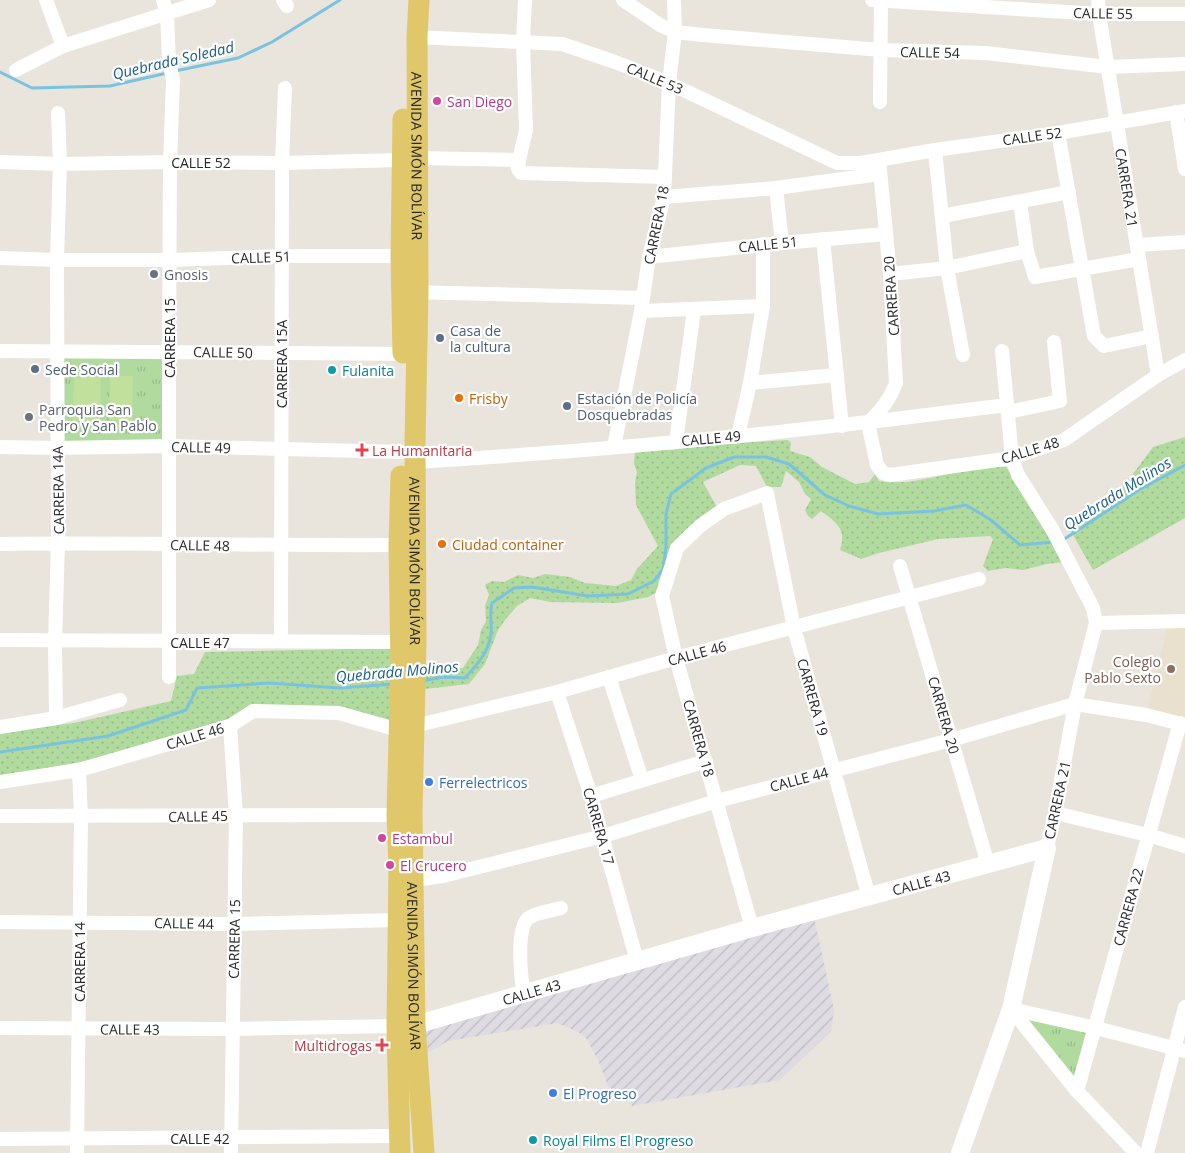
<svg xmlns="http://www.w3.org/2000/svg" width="1185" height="1153" viewBox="0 0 1185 1153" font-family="'Open Sans',sans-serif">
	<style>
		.industrial { fill: url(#industrial-furrows) }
		.education { fill: #e9e1cd }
		.grass { fill: url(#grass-dots) }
		.park { fill: url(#park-tufts) }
		.pitch { fill: #c1e09b }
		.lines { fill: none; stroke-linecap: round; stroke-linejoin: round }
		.stream { stroke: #7ac3e0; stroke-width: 3 }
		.minor { stroke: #fff; stroke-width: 14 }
		.tertiary { stroke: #fff; stroke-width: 18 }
		.primary { stroke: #e0c76a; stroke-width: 21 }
		.hotel-dot { fill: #d1479c; stroke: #fff; stroke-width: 2 }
		.worship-dot { fill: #6b7280; stroke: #fff; stroke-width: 2 }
		.service-dot { fill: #5c6f8a; stroke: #fff; stroke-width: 2 }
		.culture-dot { fill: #0f9aa8; stroke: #fff; stroke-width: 2 }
		.food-dot { fill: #e8710a; stroke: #fff; stroke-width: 2 }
		.health-dot { fill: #e0444e; stroke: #fff; stroke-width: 2 }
		.education-dot { fill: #8d6e63; stroke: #fff; stroke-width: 2 }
		.shop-dot { fill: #3f7fe0; stroke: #fff; stroke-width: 2 }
		.labels { text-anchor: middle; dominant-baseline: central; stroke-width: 4.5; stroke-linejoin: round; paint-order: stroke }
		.street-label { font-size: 14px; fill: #292929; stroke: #fff }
		.hotel-label { font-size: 14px; fill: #b23c85; stroke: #fff; text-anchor: start }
		.worship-label { font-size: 14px; fill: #5b616d; stroke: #fff; text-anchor: start }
		.service-label { font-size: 14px; fill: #4e5e75; stroke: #fff; text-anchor: start }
		.culture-label { font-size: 14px; fill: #0d838f; stroke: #fff; text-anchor: start }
		.food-label { font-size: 14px; fill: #c56008; stroke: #fff; text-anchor: start }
		.health-label { font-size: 14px; fill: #be3a42; stroke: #fff; text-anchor: start }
		.education-label { font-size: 14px; fill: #785e54; stroke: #fff; text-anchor: end }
		.shop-label { font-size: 14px; fill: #366cbe; stroke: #fff; text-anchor: start }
		.water-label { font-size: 15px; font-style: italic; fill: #1c618a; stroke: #fff }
	</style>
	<defs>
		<pattern id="industrial-furrows" width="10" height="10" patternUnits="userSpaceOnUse" patternTransform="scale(1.25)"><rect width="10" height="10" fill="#dedce2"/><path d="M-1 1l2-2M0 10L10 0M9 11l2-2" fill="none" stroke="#bebdc2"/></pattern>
		<pattern id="grass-dots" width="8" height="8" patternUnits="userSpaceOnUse" patternTransform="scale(1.25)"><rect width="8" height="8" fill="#b1da9e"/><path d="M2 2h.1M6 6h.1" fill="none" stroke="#98bb88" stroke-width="1.8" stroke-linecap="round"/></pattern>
		<pattern id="park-tufts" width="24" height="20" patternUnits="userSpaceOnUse" patternTransform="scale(1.25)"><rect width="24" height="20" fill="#b1da9e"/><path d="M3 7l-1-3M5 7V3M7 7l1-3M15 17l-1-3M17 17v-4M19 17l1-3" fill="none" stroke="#98bb88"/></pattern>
	</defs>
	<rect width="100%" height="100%" fill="#e9e4dc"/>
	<!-- industrial -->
	<path class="industrial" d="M 813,912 L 834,1010 L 831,1031 L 780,1080 L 632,1106 L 629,1095 L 617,1093 L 608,1086 L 598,1060 L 586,1038 L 578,1032 L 558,1023 L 448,1041 L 419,1058 L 415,1025 Z"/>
	<!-- education -->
	<path class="education" d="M 1185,621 L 1185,725 L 1146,715 L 1169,622 Z"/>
	<!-- grass -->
	<g class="grass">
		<path d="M 1185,437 L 1185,518 L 1093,570 L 1068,526 L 1115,498 L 1153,447 Z"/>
		<path d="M 788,440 L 791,443 L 790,451 L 810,457 L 822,467 L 855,484 L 869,482 L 875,474 L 879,481 C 909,486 941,475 971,469 C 982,467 994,467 1006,467 L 1020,488 L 1064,562 L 1047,564 L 1023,570 L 1006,568 L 988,571 L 983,566 L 993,539 L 990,536 L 938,539 L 879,553 L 861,559 L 840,550 C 847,529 837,523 821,511 L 812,519 L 808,516 L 805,510 L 811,499 L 805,494 L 799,482 L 786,471 L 781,487 L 767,487 L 756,466 L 740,465 L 703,482 L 718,509 L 698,521 L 658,592 L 648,597 L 617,603 L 550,602 L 530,598 L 517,606 L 505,620 L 498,630 L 485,664 L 469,684 L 425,689 L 425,670 L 463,668 L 478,645 L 481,630 L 486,621 L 485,606 L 489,595 L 485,585 L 492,581 L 504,582 L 518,575 L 533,578 L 545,574 L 570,577 L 585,583 L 616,586 L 631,580 L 637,569 L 658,546 L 636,505 L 635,483 L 637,472 L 634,464 L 635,449 L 671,450 L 705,445 Z"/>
		<path d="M 392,648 L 399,722 L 340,707 L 251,705 L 228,719 L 91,760 L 42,769 L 0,778 L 0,732 L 74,723 L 171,701 L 177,676 L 194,674 L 205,652 Z"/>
	</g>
	<!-- park -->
	<g class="park">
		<path d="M 58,350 L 169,352 L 169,446 L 57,448 Z"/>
		<path d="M 1011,1009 L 1096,1028 L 1077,1091 Z"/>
	</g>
	<!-- pitch -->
	<g class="pitch">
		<path d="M 74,368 L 101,368 L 100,421 L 73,421 Z"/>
		<path d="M 110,376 L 133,376 L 132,421 L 109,420 Z"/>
	</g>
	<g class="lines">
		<!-- stream -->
		<g class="stream">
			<path d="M 175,71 L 238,58 L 272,42 L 340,0"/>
			<path d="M 0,72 L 32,88 L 110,86 L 167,73"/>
			<path d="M 1063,540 L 1139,490 L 1185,465"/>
			<path d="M 422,681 L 443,677 L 465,678 C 476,666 489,652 491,634 C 492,624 489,614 492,603 L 514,588 L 532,587 L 588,596 L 628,594 L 654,581 L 663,569 L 666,548 L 666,514 L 671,494 L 706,468 L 734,457 L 766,457 L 789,464 L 825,495 L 849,506 L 878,514 L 934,511 L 966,505 L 991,520 L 1020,545 L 1054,542"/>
			<path d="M 0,752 L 108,736 L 186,710 L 197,688 L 269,683 L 339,688 L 393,684"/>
		</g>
		<!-- minor -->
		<g class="minor">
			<path d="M 46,0 L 63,46"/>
			<path d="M 163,0 L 167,14 L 169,62 L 173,80 L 170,162 L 169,352 L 169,677"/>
			<path d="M 283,0 L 287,6"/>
			<path d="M 525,0 L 523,41 L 526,130 L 519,160 L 518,169 L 521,173 L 665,177"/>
			<path d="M 623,0 L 660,25 L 675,32 L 703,35 L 881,50 L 986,53 L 1108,67 L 1185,64"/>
			<path d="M 872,0 L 1099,14 L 1185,14"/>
			<path id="s1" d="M 1098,0 L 1099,14 L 1158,375"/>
			<path d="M 417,37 L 562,44 L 615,62 L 669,83 L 837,163 L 861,163 L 935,150 L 1058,133 L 1185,111"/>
			<path d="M 16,70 L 63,46 L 209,0"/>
			<path d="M 880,102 L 881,0"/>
			<path d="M 1176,112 L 1185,169"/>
			<path d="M 1058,133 L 1094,336 L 1104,346 L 1152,336"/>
			<path d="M 935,150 L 947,268 L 963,355"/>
			<path d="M 417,158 L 519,160"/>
			<path d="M 0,162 L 60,164 L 170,162 L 282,163 L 402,160"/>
			<path d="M 776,188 L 782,243"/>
			<path d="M 664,197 L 776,188 L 880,174"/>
			<path d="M 1020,202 L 1027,251 L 1035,277 L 1139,259"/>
			<path d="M 942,216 L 1069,192"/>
			<path d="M 823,239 L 842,426"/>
			<path d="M 1137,245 L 1185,242"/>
			<path d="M 649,257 L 782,243 L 886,234"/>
			<path d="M 0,258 L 57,260 L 170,260 L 281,256 L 401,256"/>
			<path d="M 890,274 L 947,268 L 1027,251"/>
			<path d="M 410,292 L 642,298"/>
			<path d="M 641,311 L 763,306"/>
			<path d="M 0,351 L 410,354"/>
			<path d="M 1002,351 L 1012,458 L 1018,475 L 1052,529 L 1093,608 L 1096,623 L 1075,704 L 1055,813 L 1047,848"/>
			<path d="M 750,383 L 837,375"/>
			<path d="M 1008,412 L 1060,401 L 1054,342"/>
			<path d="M 868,423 L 877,465 L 883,473 L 890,475 L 1012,458 L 1064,440 L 1158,375 L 1185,360"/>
			<path d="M 868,423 C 881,410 890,400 896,383 L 890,274 L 879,160"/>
			<path d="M 738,436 L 750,383 L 763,306 L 763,244"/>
			<path d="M 676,442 L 694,310"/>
			<path d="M 0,447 L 57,448 L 169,446 L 402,452"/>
			<path d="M 614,447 L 641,311 L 649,257 L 664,197 L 669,83 L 675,32 L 674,0"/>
			<path d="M 415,462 C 613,450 810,431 1007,405"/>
			<path d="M 0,544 C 133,542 266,546 399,545"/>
			<path d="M 900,566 L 988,864"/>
			<path d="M 1096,623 L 1185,621"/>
			<path d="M 0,640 L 401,642"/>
			<path d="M 281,641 L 282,163 L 285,88"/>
			<path d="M 609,677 L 642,780"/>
			<path d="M 557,692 L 591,796 L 637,961"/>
			<path d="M 56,718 L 55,642 L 58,543 L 57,260 L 60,164 L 58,113"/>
			<path d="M 230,726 L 236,815 L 231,1153"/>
			<path d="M 414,726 L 557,692 L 676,658 L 979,579"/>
			<path d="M 0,727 L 56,718 L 120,700"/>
			<path d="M 0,782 L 79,770 L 230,726 L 253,711 L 339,713 L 398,730"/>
			<path d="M 591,796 L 706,761"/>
			<path d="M 1055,813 L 1148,835 L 1185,846"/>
			<path d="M 0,816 L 397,815"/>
			<path d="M 414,880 L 443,876 L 603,836 L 717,801 L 951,740 L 1075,704 L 1146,715 L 1185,725"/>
			<path d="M 0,922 L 234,924 L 398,920"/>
			<path d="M 752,928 L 676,658 L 662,596 L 677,548 L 700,526 L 724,509 L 767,493 L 794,628 L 869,897"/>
			<path d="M 524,994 C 521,979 515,924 530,917 C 539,912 551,911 561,908"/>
			<path d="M 1011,1009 L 1077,1091 L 1136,1153"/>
			<path d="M 1011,1009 L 1096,1028 L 1185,1051"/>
			<path id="s2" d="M 0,1028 L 233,1029 L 397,1026"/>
			<path d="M 1077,1091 L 1180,723"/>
			<path d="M 0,1139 L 400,1136"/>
			<path d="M 77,1153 L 81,817 L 79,770"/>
			<path d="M 1147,1153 L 1185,1007"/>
		</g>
		<!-- tertiary -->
		<path class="tertiary" id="s3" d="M 402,1026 L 415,1025 L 752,928 L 1047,848 L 1011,1009 L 960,1153"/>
		<!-- primary -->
		<g class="primary">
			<path id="s4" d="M 419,0 L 417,37 L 418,292 L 415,441 L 416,640 L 412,812 L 415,1025 L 424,1153"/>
			<path d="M 403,353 L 401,256 L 403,119"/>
			<path d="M 400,1153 L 397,1026 L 399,867 L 397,815 L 401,667 L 399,545 L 401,476"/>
		</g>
	</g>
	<!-- markers -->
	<g class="hotel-dot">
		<circle cx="437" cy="101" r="5"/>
		<circle cx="382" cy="838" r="5"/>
		<circle cx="390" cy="865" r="5"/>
	</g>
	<g class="worship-dot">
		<circle cx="154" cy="274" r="5"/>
		<circle cx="29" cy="417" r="5"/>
	</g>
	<g class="service-dot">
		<circle cx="440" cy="338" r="5"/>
		<circle cx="35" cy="369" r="5"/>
		<circle cx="567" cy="406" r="5"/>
	</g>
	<g class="culture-dot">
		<circle cx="332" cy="370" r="5"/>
		<circle cx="533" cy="1140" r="5"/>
	</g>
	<g class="food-dot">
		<circle cx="459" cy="398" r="5"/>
		<circle cx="442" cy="544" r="5"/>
	</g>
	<g class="health-dot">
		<path d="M359.5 442.5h5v5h5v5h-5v5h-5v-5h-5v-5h5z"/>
		<path d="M379.5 1037.5h5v5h5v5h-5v5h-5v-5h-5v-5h5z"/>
	</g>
	<circle class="education-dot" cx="1171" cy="669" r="5"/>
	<g class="shop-dot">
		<circle cx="429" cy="782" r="5"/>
		<circle cx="553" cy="1093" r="5"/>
	</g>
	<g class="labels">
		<!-- street labels -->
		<g class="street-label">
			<text transform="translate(1103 13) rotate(1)">CALLE 55</text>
			<text transform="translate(930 52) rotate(1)">CALLE 54</text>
			<text transform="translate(655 78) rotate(23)">CALLE 53</text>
			<text transform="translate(1032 136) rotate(-8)">CALLE 52</text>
			<text stroke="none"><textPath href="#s4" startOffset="156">AVENIDA SIMÓN BOLÍVAR</textPath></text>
			<text x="201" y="162">CALLE 52</text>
			<text stroke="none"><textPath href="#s1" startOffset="190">CARRERA 21</textPath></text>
			<text transform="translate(656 225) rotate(-79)">CARRERA 18</text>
			<text transform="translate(768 244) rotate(-6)">CALLE 51</text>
			<text transform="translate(261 257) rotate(-2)">CALLE 51</text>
			<text transform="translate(891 296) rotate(-94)">CARRERA 20</text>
			<text transform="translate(169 338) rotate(-90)">CARRERA 15</text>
			<text transform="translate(223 352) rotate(1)">CALLE 50</text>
			<text transform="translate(281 364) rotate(-90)">CARRERA 15A</text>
			<text transform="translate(711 438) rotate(-5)">CALLE 49</text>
			<text transform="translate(201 447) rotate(1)">CALLE 49</text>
			<text transform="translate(1030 450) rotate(-17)">CALLE 48</text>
			<text transform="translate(58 490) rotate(-91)">CARRERA 14A</text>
			<text transform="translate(200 545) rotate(1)">CALLE 48</text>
			<text stroke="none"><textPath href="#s4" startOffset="561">AVENIDA SIMÓN BOLÍVAR</textPath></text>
			<text x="200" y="642">CALLE 47</text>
			<text transform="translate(697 653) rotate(-15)">CALLE 46</text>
			<text transform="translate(813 697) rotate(74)">CARRERA 19</text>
			<text transform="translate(944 715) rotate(74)">CARRERA 20</text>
			<text transform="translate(195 736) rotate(-17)">CALLE 46</text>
			<text transform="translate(699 738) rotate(74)">CARRERA 18</text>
			<text transform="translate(799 779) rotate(-15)">CALLE 44</text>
			<text transform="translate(1057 800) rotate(-78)">CARRERA 21</text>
			<text transform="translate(198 816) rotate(-1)">CALLE 45</text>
			<text transform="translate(599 826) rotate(74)">CARRERA 17</text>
			<text stroke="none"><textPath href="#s3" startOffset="539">CALLE 43</textPath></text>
			<text transform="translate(1128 907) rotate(-75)">CARRERA 22</text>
			<text transform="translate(184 923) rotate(1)">CALLE 44</text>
			<text transform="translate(234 939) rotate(-89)">CARRERA 15</text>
			<text transform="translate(79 962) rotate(-90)">CARRERA 14</text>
			<text stroke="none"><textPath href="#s4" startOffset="966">AVENIDA SIMÓN BOLÍVAR</textPath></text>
			<text stroke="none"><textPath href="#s3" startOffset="134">CALLE 43</textPath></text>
			<text stroke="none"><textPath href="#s2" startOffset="130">CALLE 43</textPath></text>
			<text x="200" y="1138">CALLE 42</text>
		</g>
		<!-- hotel labels -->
		<g class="hotel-label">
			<text x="447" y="101">San Diego</text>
			<text x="392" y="838">Estambul</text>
			<text x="400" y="865">El Crucero</text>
		</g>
		<!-- worship labels -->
		<g class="worship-label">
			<text x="164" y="274">Gnosis</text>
			<text x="39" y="409">Parroquia San<tspan x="39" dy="16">Pedro y San Pablo</tspan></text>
		</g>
		<!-- service labels -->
		<g class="service-label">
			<text x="450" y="330">Casa de<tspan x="450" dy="16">la cultura</tspan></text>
			<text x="45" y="369">Sede Social</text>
			<text x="577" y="398">Estación de Policía<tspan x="577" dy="16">Dosquebradas</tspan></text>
		</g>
		<!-- culture labels -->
		<g class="culture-label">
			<text x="342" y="370">Fulanita</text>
			<text x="543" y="1140">Royal Films El Progreso</text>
		</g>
		<!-- food labels -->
		<g class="food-label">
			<text x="469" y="398">Frisby</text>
			<text x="452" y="544">Ciudad container</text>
		</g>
		<!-- health labels -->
		<g class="health-label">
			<text x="372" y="450">La Humanitaria</text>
			<text x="372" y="1045" text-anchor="end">Multidrogas</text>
		</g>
		<!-- education labels -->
		<g class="education-label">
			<text x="1161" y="661">Colegio<tspan x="1161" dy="16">Pablo Sexto</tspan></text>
		</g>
		<!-- shop labels -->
		<g class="shop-label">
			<text x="439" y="782">Ferrelectricos</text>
			<text x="563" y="1093">El Progreso</text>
		</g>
		<!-- water labels -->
		<g class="water-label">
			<text transform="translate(173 60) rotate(-13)">Quebrada Soledad</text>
			<text transform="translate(1117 493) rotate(-32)">Quebrada Molinos</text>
			<text transform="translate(397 671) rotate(-5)">Quebrada Molinos</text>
		</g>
	</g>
</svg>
